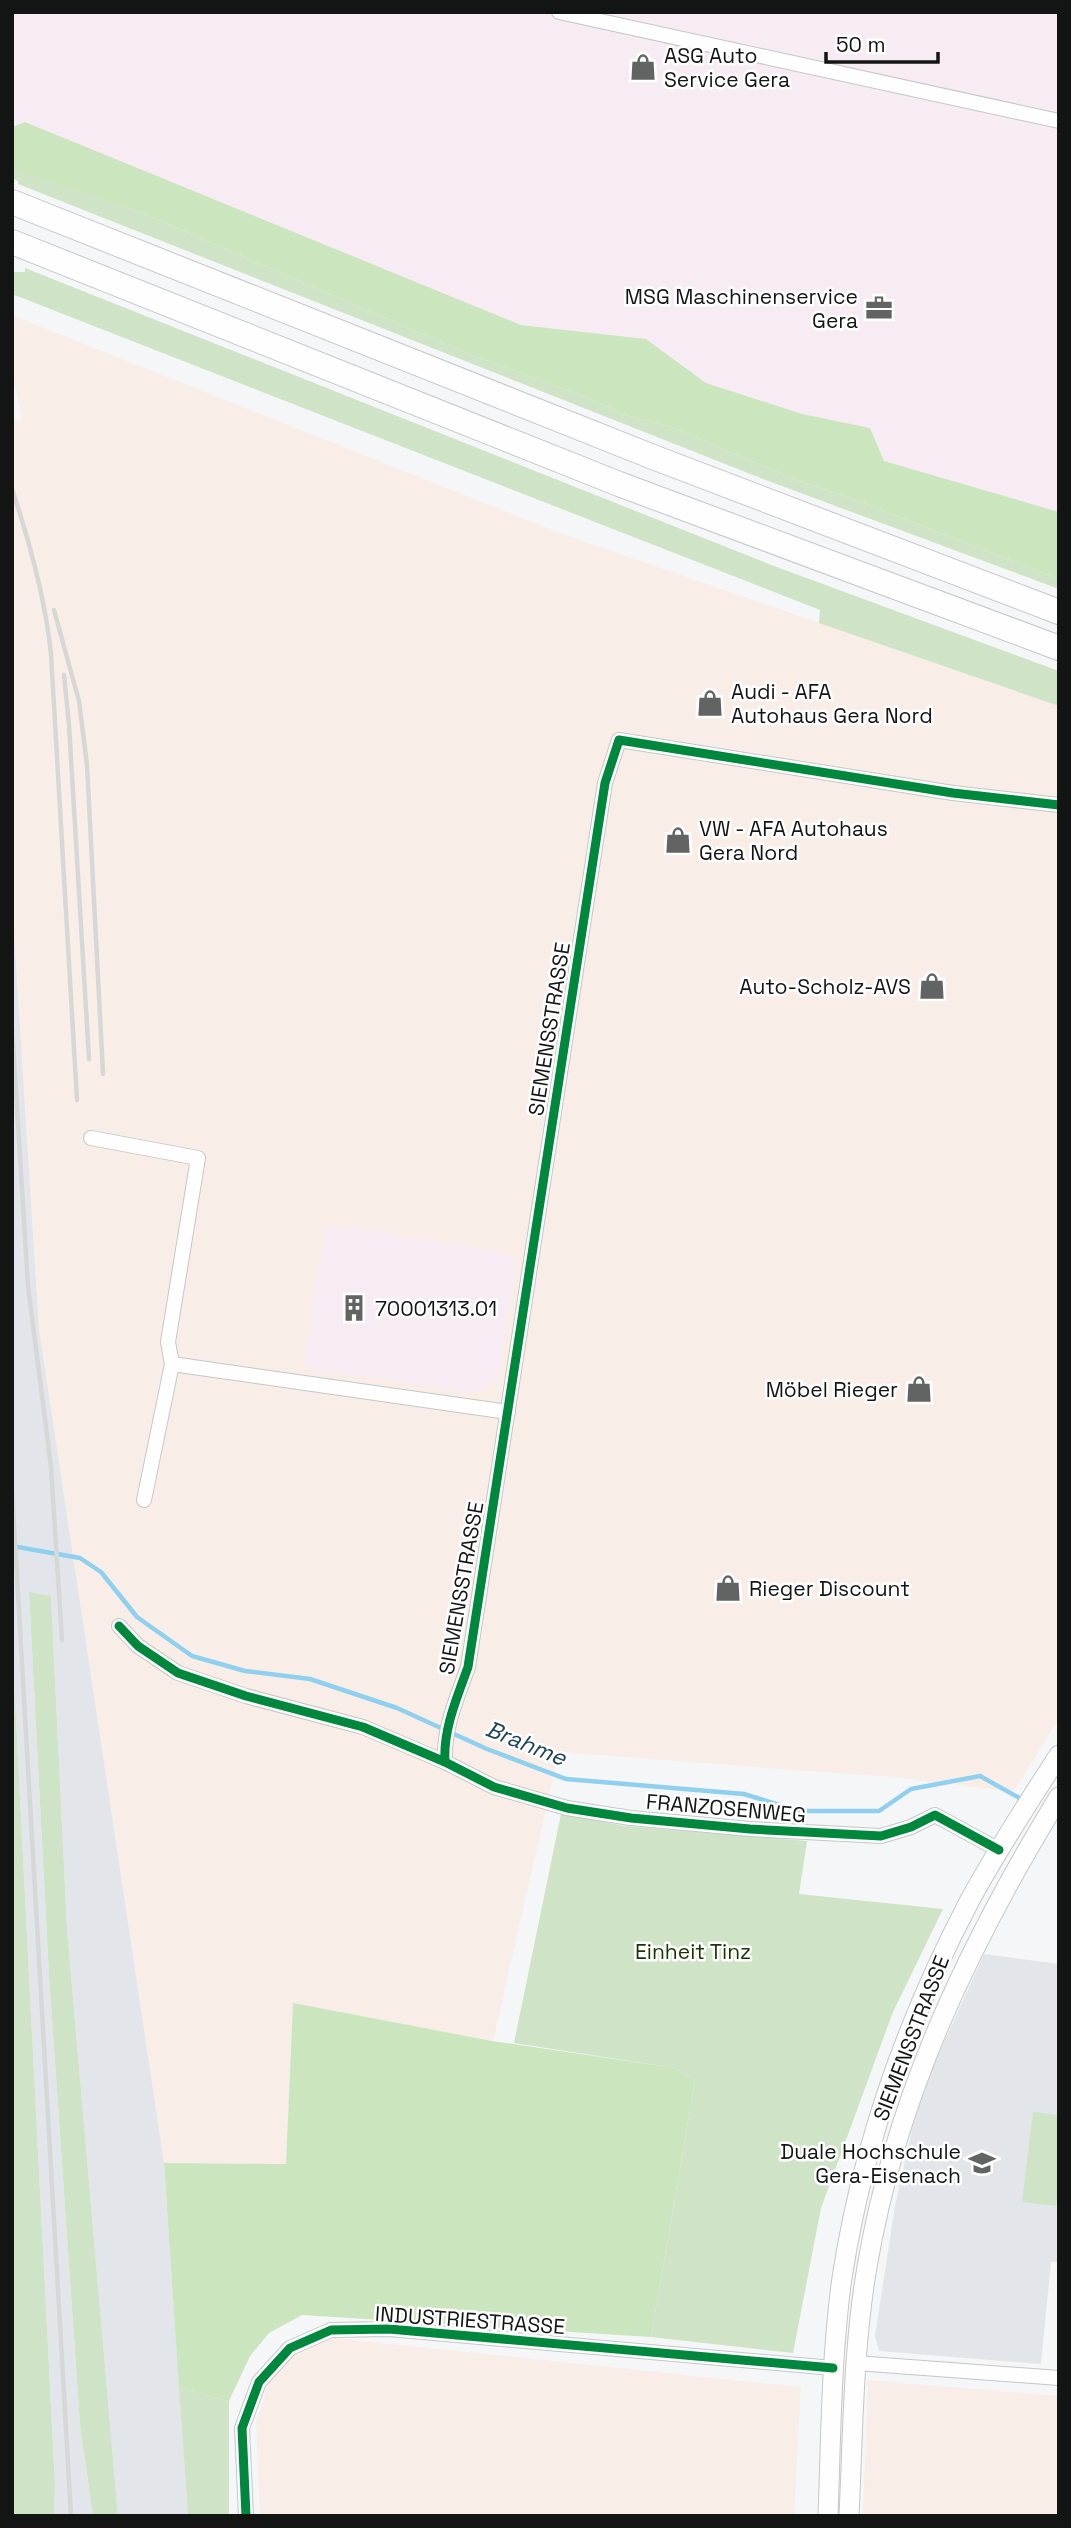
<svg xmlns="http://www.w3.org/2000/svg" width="1071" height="2528" viewBox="0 0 1071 2528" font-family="'Space Grotesk',sans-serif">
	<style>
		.commercial { fill: #f9eee7 }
		.industrial { fill: #f8ecf4 }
		.built { fill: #e2e6eb }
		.green { fill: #cfe3c6 }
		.forest { fill: #cbe5be }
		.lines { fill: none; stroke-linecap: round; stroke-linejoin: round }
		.stream { stroke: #8ed0ee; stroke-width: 4.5 }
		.minor-casing { stroke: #c5c6c7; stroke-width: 16 }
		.secondary-casing { stroke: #c5c6c7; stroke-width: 21 }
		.motorway-casing { stroke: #c5c6c7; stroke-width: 26 }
		.minor { stroke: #fefefe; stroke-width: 14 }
		.secondary { stroke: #fefefe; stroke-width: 19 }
		.motorway { stroke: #fefefe; stroke-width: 24 }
		.rail { stroke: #d6d7d7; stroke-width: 4.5 }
		.cycleway-casing { stroke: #fff; stroke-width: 13 }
		.cycleway { stroke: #00873e; stroke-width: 9 }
		.labels { text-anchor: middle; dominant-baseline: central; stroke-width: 5; stroke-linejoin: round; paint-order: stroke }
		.poi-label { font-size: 21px; fill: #131414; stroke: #fff; text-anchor: start }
		.street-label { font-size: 21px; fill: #131414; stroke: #fff }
		.park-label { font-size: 21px; fill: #173402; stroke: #fff }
		.water-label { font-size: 23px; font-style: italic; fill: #1b4456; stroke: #fff }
	</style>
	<rect width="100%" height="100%" fill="#f5f6f7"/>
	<!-- commercial -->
	<g class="commercial">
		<path d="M 12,315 L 557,532 L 1059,706 L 1059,1719 L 1013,1792 L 902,1778 L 559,1752 L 493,2041 L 293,2004 L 286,2164 L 164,2163 L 39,1329 L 12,900 L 12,423 L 22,419 L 12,371 Z"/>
		<path d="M 333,2338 L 801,2387 L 794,2516 L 260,2516 L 256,2423 L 269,2382 L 292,2356 Z"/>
		<path d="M 868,2380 L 1059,2396 L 1059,2516 L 863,2516 Z"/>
	</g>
	<!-- industrial -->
	<g class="industrial">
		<path d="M 12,12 L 1059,12 L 1059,512 L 884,461 L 870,428 L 802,414 L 706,383 L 646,339 L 521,325 L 25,122 L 12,124 Z"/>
		<path d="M 326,1224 L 505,1253 L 512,1257 L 517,1263 L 499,1369 L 490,1384 L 480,1391 L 467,1392 L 304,1368 Z"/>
	</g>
	<!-- built -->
	<g class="built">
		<path d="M 12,900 L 39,1329 L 164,2163 L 188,2516 L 118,2516 L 67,1929 L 51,1596 L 29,1592 L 49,1975 L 80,2425 L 93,2516 L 54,2516 L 55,2485 L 12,1641 Z"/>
		<path d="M 984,1954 L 1059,1964 L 1059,2262 L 1051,2262 L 1041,2364 L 879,2351 L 875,2336 L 895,2206 L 914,2121 L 935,2062 Z"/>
	</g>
	<!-- green -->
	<g class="green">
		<path d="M 12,168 L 142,213 L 472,355 L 583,396 L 626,415 L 672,427 L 794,479 L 848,497 L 1059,579 L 1059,589 L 763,479 L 18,184 L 18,181 L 12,178 Z"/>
		<path d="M 25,268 L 774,566 L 1059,671 L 1059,706 L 819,623 L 820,610 L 12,294 L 12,272 L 25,272 Z"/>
		<path d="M 29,1592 L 51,1596 L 67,1929 L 118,2516 L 93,2516 L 80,2425 L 49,1975 Z"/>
		<path d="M 12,1641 L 55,2485 L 54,2516 L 12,2516 Z"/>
		<path d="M 561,1814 L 625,1826 L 807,1841 L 799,1894 L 943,1909 L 893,2012 L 821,2208 L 793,2353 L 651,2337 L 695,2081 L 675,2068 L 514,2043 Z"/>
		<path d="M 1033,2112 L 1059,2115 L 1059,2180 L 1056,2206 L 1022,2202 Z"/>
		<path d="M 179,2388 L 229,2401 L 229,2516 L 188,2516 Z"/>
	</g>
	<!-- forest -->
	<g class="forest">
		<path d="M 25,122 L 521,325 L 646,339 L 706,383 L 802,414 L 870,428 L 884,461 L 1059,512 L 1059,579 L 848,497 L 794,479 L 672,427 L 626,415 L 583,396 L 472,355 L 142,213 L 21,172 L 12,168 L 12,127 Z"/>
		<path d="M 293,2003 L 492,2041 L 675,2068 L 695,2081 L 651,2337 L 302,2315 L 269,2333 L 250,2356 L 229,2401 L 179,2388 L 164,2163 L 286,2164 Z"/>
	</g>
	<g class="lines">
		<!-- stream -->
		<path class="stream" d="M 12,1546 L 80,1558 L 101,1572 L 137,1617 L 192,1656 L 245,1671 L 310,1679 L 397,1708 L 487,1749 L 566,1779 L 744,1794 L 799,1811 L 879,1811 L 911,1789 L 980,1776 L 1023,1800"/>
		<defs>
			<g id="minor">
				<path d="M 559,12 L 1059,121"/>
				<path d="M 91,1138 L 198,1158 L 168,1342 L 172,1364"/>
				<path d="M 144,1500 L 172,1364 L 508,1412"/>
				<path d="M 119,1626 L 138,1646 L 178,1673 L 246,1696 L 363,1727 L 445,1762 L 494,1787 L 567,1808 L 631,1818 L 750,1829 L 881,1836 L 911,1827 L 935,1815 L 999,1850"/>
				<path d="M 445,1762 C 443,1729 457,1698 468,1667 L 605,783 L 619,740 L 953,793 L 1059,805"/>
				<path d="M 856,2363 L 1059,2378"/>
				<path d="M 246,2516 L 242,2428 L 259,2382 L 290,2348 L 331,2330 L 389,2329 L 833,2368"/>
			</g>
			<g id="secondary">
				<path d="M 828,2516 C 831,2437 831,2357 842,2278 C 862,2146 908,2018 970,1900 C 997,1850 1028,1803 1059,1755"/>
				<path d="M 849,2516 C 853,2433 853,2349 867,2267 C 896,2096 969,1944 1059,1797"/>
			</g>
			<g id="motorway">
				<path d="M 12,202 L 653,457 L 1059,612"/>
				<path d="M 12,242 L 619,484 L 1059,648"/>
			</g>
		</defs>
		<!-- minor casing -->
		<use href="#minor" class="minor-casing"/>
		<!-- secondary casing -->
		<use href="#secondary" class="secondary-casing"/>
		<!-- motorway casing -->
		<use href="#motorway" class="motorway-casing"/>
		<!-- minor -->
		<use href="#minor" class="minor"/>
		<!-- secondary -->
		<use href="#secondary" class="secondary"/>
		<!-- motorway -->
		<use href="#motorway" class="motorway"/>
		<!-- rail -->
		<g class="rail">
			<path d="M 12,489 C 30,543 45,597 51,654 L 77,1100"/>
			<path d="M 54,610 L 79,701 L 87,765 L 103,1074"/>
			<path d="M 64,675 L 69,725 L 89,1059"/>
			<path d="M 12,1027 L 28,1286 L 51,1467 L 62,1640"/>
			<path d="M 12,1490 L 71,2516"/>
		</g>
		<defs>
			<g id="cycleway">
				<path d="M 119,1626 L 138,1646 L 178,1673 L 246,1696 L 363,1727 L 445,1762 L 494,1787 L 567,1808 L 631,1818 L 750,1829 L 881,1836 L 911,1827 L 935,1815 L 999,1850"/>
				<path d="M 445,1762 C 443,1729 457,1698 468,1667 L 605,783 L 619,740 L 953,793 L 1059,805"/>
				<path d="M 246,2516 L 242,2428 L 259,2382 L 290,2348 L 331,2330 L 389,2329 L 833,2368"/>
			</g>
		</defs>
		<!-- cycleway casing -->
		<use href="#cycleway" class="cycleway-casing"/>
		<!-- cycleway -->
		<use href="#cycleway" class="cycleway"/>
	</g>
	<!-- icons -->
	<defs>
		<symbol id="shop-bare" viewBox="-9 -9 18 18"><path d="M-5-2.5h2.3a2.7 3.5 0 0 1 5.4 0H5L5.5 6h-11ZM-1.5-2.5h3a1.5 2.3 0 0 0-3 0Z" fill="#626363" stroke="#fff" stroke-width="2.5" paint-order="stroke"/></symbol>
		<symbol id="office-bare" viewBox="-9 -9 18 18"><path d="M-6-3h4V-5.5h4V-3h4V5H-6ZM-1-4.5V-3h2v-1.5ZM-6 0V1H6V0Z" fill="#626363" stroke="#fff" stroke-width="2.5" paint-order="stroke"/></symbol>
		<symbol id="building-bare" viewBox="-9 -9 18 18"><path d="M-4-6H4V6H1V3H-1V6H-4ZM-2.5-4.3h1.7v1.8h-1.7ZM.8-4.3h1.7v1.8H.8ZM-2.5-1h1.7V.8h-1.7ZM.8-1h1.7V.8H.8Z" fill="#626363" stroke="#fff" stroke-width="2.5" paint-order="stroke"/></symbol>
		<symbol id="university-bare" viewBox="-9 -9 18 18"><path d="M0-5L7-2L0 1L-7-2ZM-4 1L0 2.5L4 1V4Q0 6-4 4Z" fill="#626363" stroke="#fff" stroke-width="2.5" paint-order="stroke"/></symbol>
	</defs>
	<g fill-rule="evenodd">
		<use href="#shop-bare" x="624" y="48" width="38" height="38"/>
		<use href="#office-bare" x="860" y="289" width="38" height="38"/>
		<use href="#shop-bare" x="691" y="684" width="38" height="38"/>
		<use href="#shop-bare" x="659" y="821" width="38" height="38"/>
		<use href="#shop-bare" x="913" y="967" width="38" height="38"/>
		<use href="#building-bare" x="335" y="1289" width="38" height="38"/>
		<use href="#shop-bare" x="900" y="1370" width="38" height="38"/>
		<use href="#shop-bare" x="709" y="1569" width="38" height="38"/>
		<use href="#university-bare" x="963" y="2144" width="38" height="38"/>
	</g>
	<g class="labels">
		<!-- poi labels -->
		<g class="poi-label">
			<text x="664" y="55">ASG Auto<tspan x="664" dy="24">Service Gera</tspan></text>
			<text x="858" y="296" text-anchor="end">MSG Maschinenservice<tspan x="858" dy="24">Gera</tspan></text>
			<text x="731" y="691">Audi - AFA<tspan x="731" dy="24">Autohaus Gera Nord</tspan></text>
			<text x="699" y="828">VW - AFA Autohaus<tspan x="699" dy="24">Gera Nord</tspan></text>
			<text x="911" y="986" text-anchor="end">Auto-Scholz-AVS</text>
			<text x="375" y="1308">70001313.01</text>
			<text x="898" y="1389" text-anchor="end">Möbel Rieger</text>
			<text x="749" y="1588">Rieger Discount</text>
			<text x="961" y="2151" text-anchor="end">Duale Hochschule<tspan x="961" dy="24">Gera-Eisenach</tspan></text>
		</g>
		<!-- street labels -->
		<g class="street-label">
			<text transform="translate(549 1029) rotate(-81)">SIEMENSSTRASSE</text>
			<text transform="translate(461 1588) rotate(-80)">SIEMENSSTRASSE</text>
			<text transform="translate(726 1808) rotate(5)">FRANZOSENWEG</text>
			<text transform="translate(911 2038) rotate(-69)">SIEMENSSTRASSE</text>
			<text transform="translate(470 2320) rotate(4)">INDUSTRIESTRASSE</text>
		</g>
		<!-- park labels -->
		<g class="park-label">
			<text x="693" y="1951">Einheit Tinz</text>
		</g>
		<!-- water labels -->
		<g class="water-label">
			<text transform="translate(526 1743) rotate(22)">Brahme</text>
		</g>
	</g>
	<!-- border -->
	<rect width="1071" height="2528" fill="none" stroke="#131414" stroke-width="28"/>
	<!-- scale -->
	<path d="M826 52v10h112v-10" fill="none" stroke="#131414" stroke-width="3.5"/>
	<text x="836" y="52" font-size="21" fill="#131414" stroke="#ffffff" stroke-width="5" paint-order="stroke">50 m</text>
</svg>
